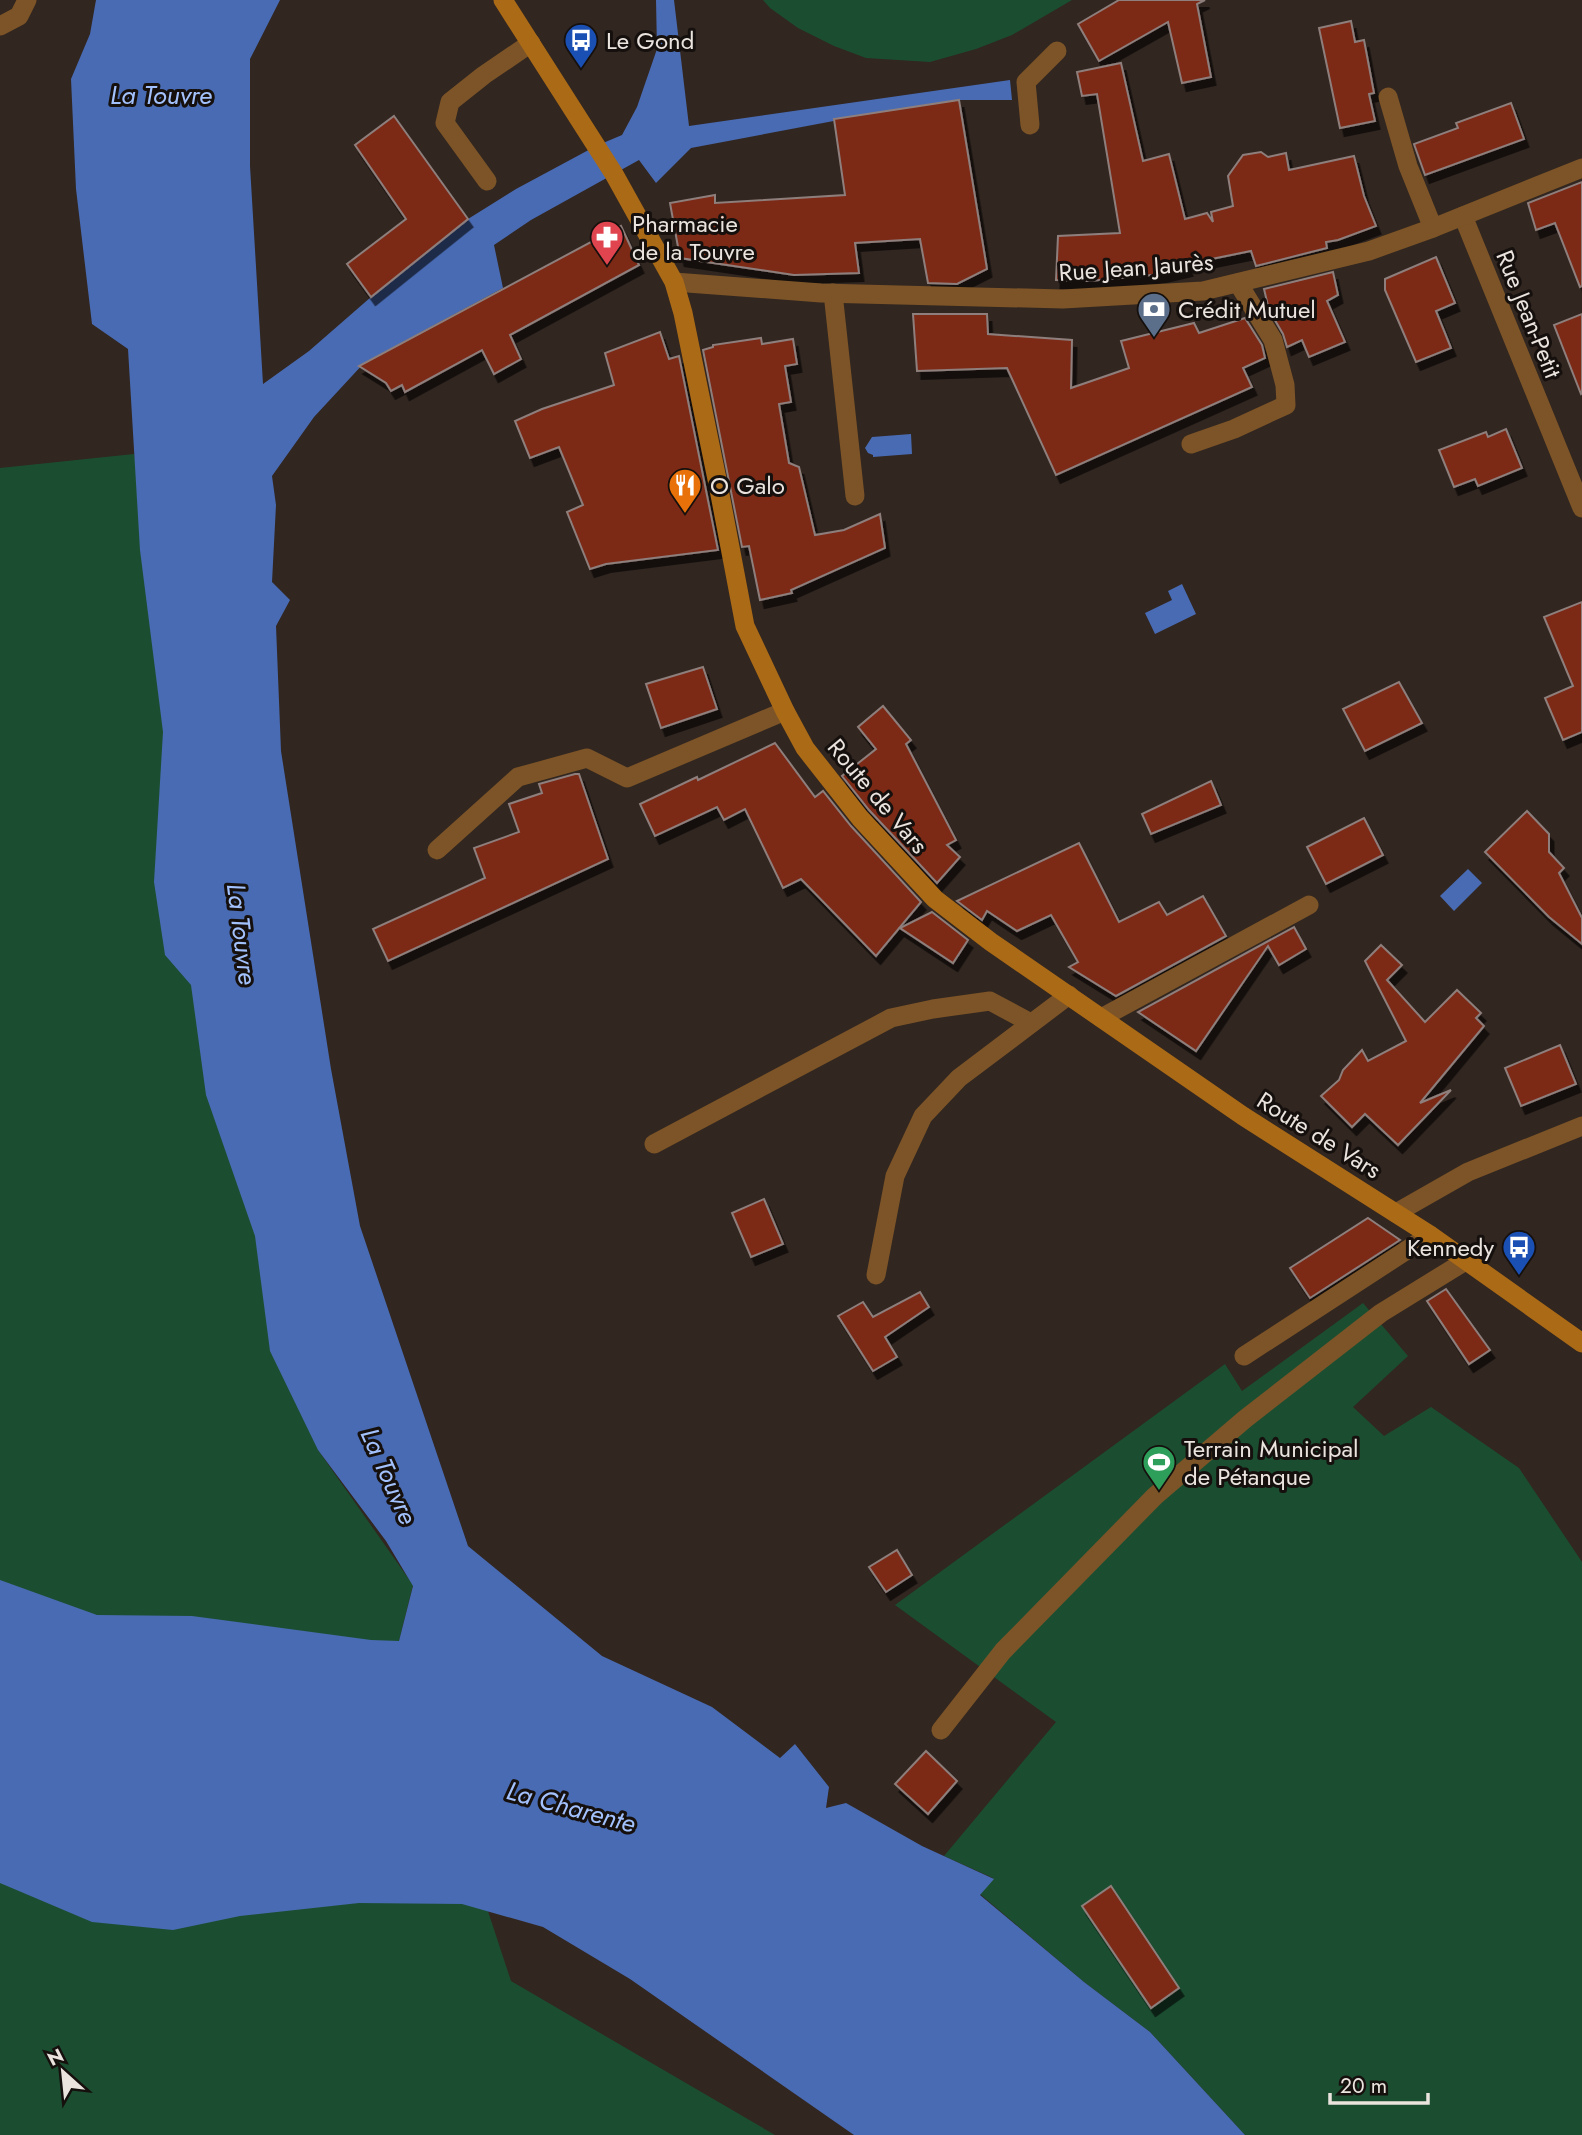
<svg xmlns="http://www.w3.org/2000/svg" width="1582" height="2135" viewBox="0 0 1582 2135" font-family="Jost,sans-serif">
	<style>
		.green { fill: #1b4e31 }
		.water { fill: #496bb3 }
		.building { fill: #7c2918; stroke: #8e7e7b; stroke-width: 2; filter: url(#shadow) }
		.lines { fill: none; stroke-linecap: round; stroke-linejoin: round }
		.service { stroke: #7c5427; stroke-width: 19 }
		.minor { stroke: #7c5427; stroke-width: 19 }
		.secondary { stroke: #ab6a16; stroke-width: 19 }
		.labels { text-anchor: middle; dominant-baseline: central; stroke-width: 6; stroke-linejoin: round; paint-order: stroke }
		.poi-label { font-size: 24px; fill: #eae3de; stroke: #15100d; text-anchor: start }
		.street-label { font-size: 24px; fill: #eae3de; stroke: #15100d }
		.water-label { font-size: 26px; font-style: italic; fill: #a3c1fc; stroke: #15100d }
	</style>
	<defs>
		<filter id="shadow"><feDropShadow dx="4.5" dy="8" stdDeviation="0" flood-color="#0009"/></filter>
	</defs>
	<rect width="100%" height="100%" fill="#312620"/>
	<!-- green -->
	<g class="green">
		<path d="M 763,0 L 1072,0 L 1012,35 L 976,49 L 930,62 L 866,58 L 834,46 L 798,28 L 770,8 Z"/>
		<path d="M 134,454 L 318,1450 L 413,1585 L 399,1641 L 511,1981 L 775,2135 L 0,2135 L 0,468 Z"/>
		<path d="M 1363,1303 L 1408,1356 L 1353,1407 L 1384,1436 L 1431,1407 L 1519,1468 L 1582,1562 L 1582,2135 L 1245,2135 L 1150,2032 L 1084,1982 L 980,1894 L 993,1878 L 944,1856 L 1056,1722 L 895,1605 L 1225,1364 L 1242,1391 Z"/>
	</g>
	<!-- water -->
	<g class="water">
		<path d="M 96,0 L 280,0 L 250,59 L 250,166 L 263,384 L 309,351 L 371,297 L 468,219 L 516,189 L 596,146 L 622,135 L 637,107 L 657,49 L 656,0 L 674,0 L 689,126 L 1010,80 L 1012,100 L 959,100 L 892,110 L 691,148 L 656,183 L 639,160 L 531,220 L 494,245 L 503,288 L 364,363 L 314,417 L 272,476 L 276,505 L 272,582 L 290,600 L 276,626 L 281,751 L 331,1069 L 360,1226 L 468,1546 L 602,1656 L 712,1707 L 780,1758 L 795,1744 L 829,1787 L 826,1808 L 846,1803 L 922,1846 L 994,1879 L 980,1895 L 1084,1982 L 1150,2032 L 1245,2135 L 854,2135 L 630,1979 L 543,1927 L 462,1904 L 359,1903 L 240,1916 L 173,1930 L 92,1922 L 0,1883 L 0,1580 L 97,1615 L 192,1616 L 371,1640 L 399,1641 L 413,1586 L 386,1541 L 318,1450 L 270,1351 L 255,1236 L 206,1095 L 191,985 L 165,955 L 154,882 L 163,732 L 140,550 L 128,349 L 92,324 L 76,189 L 71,79 L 90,34 Z"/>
		<path d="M 911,434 L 912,454 L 873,457 L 873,455 L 868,453 L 865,448 L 872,437 Z"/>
		<path d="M 1182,584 L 1196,614 L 1155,634 L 1145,613 L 1172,600 L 1168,591 Z"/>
		<path d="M 1468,869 L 1482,883 L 1454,911 L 1440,896 Z"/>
	</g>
	<!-- building -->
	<g class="building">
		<path d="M 1119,0 L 1205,0 L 1197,4 L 1211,77 L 1182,83 L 1168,22 L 1099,61 L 1078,24 Z"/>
		<path d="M 1351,21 L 1355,42 L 1364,40 L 1374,93 L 1369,94 L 1375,121 L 1340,128 L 1319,28 Z"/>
		<path d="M 1121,63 L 1143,161 L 1169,154 L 1185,219 L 1207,213 L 1213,222 L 1211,212 L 1233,206 L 1228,176 L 1243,155 L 1261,152 L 1268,157 L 1286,153 L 1289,170 L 1354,156 L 1364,196 L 1376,226 L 1338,240 L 1326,242 L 1327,248 L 1256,266 L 1251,251 L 1187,264 L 1188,268 L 1162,274 L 1089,281 L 1056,280 L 1058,236 L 1120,233 L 1097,94 L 1082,96 L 1077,72 Z"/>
		<path d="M 959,100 L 987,269 L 957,284 L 928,283 L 920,239 L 855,243 L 859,273 L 794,275 L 680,258 L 670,203 L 715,195 L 715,203 L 845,195 L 834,119 Z"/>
		<path d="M 1511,103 L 1524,139 L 1425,175 L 1414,144 L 1458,128 L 1456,123 Z"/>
		<path d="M 394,116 L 468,219 L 371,297 L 347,264 L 406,219 L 355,145 Z"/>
		<path d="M 1582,182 L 1582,286 L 1580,287 L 1555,223 L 1536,230 L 1528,203 Z"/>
		<path d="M 621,226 L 639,265 L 510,335 L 521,359 L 494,374 L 482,350 L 405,392 L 402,385 L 391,391 L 386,383 L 359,366 Z"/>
		<path d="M 1436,257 L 1455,303 L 1436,311 L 1451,348 L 1416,362 L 1385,290 L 1385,279 Z"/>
		<path d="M 1333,272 L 1338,295 L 1327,301 L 1345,342 L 1309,357 L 1302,340 L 1287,347 L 1283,334 L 1269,310 L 1264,289 Z"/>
		<path d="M 913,314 L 987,314 L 988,334 L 1072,340 L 1071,388 L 1129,368 L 1121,341 L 1194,323 L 1199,333 L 1245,318 L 1262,345 L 1265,358 L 1243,368 L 1252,387 L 1056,475 L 1007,368 L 917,371 Z"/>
		<path d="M 1582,314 L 1582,393 L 1581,394 L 1554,325 Z"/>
		<path d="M 660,332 L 669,359 L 679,356 L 718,550 L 606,564 L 590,569 L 567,512 L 583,505 L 559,447 L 530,458 L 515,421 L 542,409 L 614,385 L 605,353 Z"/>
		<path d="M 761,338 L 762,344 L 793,339 L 797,364 L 785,366 L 791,402 L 779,404 L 789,463 L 799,467 L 815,535 L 844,530 L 880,514 L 885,548 L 791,590 L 792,593 L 760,600 L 749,546 L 742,547 L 703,350 L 713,347 L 713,345 Z"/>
		<path d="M 1506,429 L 1522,468 L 1478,486 L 1475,479 L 1454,487 L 1439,450 L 1486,432 L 1488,437 Z"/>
		<path d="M 1582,602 L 1582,732 L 1563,740 L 1545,698 L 1573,686 L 1544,617 Z"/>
		<path d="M 703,667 L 717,709 L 661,728 L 646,684 Z"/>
		<path d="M 1399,682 L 1422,723 L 1365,751 L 1343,709 Z"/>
		<path d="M 883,706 L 911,740 L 906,744 L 956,840 L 947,845 L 960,857 L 937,883 L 869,810 L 842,776 L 876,749 L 858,727 Z"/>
		<path d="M 775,743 L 815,797 L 823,791 L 851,826 L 921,902 L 876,956 L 801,879 L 783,888 L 745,809 L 724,820 L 717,807 L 655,836 L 640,804 L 697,777 L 698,780 Z"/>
		<path d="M 575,774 L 579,774 L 608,859 L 388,961 L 373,929 L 485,878 L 474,848 L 519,832 L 509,804 L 542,793 L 539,784 Z"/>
		<path d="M 1211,781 L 1221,805 L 1151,834 L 1142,814 Z"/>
		<path d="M 1527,811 L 1549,834 L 1549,852 L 1564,868 L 1559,873 L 1582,918 L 1582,944 L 1549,917 L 1485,852 Z"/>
		<path d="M 1364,818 L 1383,855 L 1326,884 L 1307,847 Z"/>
		<path d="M 1079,843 L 1119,922 L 1159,902 L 1167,915 L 1203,896 L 1226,936 L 1116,996 L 1069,967 L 1078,962 L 1051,915 L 1017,931 L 987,911 L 982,920 L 957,901 Z"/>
		<path d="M 932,912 L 968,940 L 953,963 L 900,928 Z"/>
		<path d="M 1294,927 L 1306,949 L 1279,965 L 1268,946 L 1196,1051 L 1138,1012 Z"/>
		<path d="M 1381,945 L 1402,965 L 1387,980 L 1425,1022 L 1457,990 L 1481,1013 L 1476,1018 L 1484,1026 L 1420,1103 L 1451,1090 L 1398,1145 L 1365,1114 L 1352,1127 L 1321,1096 L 1339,1080 L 1343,1070 L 1362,1050 L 1368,1061 L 1406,1041 L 1365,961 Z"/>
		<path d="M 1560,1045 L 1576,1084 L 1521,1106 L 1505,1068 Z"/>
		<path d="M 764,1199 L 783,1244 L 751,1257 L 732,1213 Z"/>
		<path d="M 1368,1218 L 1400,1240 L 1310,1298 L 1290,1268 Z"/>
		<path d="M 1446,1289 L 1490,1350 L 1469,1364 L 1427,1301 Z"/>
		<path d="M 920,1292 L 929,1307 L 885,1337 L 897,1357 L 873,1371 L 838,1316 L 863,1302 L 873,1317 Z"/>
		<path d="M 897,1550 L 912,1575 L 886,1592 L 869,1567 Z"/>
		<path d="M 926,1751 L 957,1781 L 928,1814 L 895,1784 Z"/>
		<path d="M 1111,1886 L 1179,1988 L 1151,2008 L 1082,1906 Z"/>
	</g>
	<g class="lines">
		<!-- service -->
		<g class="service">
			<path d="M 0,26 L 19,16 L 27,0"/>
			<path d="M 1388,97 L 1408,166 L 1433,228"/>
			<path d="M 1030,125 L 1026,82 L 1057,51"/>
			<path d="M 487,181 L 445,123 L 450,102 L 484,75 L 531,43"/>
			<path d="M 833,293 L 855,496"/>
			<path d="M 1191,444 L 1234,429 L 1286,405 L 1285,385 L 1273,340 L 1238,283"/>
			<path d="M 437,850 L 518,777 L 587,758 L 627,778 L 785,711"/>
			<path d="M 1101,1018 L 1309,905"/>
			<path d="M 654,1144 L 891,1018 L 933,1009 L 990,1001 L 1031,1023"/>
			<path d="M 876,1275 L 895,1176 L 923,1116 L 959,1078 L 1069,995"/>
			<path d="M 1244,1356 L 1430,1235"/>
			<path d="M 941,1730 L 1003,1651 L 1155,1496 L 1245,1419 L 1381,1313 L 1467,1260"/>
		</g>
		<!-- minor -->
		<g class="minor">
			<path d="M 1463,216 L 1582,508"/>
			<path d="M 674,282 L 821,293 L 1063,299 L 1203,291 L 1369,251 L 1433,228 L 1582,168"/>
			<path d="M 1396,1213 L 1468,1172 L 1582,1126"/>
		</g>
		<!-- secondary -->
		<path class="secondary" d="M 503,0 L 614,174 L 674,282 L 683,313 L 718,484 L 745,626 L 785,711 L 805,748 L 860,818 L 935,899 L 991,942 L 1243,1116 L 1430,1235 L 1582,1343"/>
	</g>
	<!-- icons -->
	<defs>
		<symbol id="bus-pin" viewBox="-11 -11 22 30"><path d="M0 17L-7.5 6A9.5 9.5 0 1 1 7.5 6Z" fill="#1a4fb4" stroke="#15100d"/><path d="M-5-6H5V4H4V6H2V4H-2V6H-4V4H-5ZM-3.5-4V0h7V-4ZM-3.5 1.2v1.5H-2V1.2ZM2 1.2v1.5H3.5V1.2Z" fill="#fff"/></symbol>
		<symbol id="pharmacy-pin" viewBox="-11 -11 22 30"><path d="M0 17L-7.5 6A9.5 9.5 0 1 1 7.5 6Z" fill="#e0444e" stroke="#15100d"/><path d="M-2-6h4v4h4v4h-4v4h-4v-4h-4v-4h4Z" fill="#fff"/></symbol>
		<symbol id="bank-pin" viewBox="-11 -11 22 30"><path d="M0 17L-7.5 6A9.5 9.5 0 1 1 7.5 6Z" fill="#5c6f8a" stroke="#15100d"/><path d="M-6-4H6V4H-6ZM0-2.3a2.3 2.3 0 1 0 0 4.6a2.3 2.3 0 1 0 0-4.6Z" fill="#fff"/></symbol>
		<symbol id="restaurant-pin" viewBox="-11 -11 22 30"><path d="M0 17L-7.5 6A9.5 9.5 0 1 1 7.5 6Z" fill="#e8710a" stroke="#15100d"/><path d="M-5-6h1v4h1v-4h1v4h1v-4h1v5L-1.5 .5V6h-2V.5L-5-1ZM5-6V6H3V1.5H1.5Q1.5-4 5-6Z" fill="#fff"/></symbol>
		<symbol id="stadium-pin" viewBox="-11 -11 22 30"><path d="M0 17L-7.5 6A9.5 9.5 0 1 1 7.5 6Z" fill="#2e9e5b" stroke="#15100d"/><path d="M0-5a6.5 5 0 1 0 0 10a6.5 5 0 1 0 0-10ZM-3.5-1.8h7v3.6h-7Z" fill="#fff"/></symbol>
	</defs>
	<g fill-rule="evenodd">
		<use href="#bus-pin" x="562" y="21" width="38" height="52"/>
		<use href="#pharmacy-pin" x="588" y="218" width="38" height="52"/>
		<use href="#bank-pin" x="1135" y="290" width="38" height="52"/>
		<use href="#restaurant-pin" x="666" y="466" width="38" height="52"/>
		<use href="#bus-pin" x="1500" y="1228" width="38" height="52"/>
		<use href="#stadium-pin" x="1140" y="1443" width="38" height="52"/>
	</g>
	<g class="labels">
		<!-- poi labels -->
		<g class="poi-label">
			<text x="606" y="40">Le Gond</text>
			<text x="632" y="223">Pharmacie<tspan x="632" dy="28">de la Touvre</tspan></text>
			<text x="1178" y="309">Crédit Mutuel</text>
			<text x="710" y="485">O Galo</text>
			<text x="1494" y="1247" text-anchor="end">Kennedy</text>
			<text x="1184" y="1448">Terrain Municipal<tspan x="1184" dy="28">de Pétanque</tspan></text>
		</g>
		<!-- street labels -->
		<g class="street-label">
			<text transform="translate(1136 267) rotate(-4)">Rue Jean Jaurès</text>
			<text transform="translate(1529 314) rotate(68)">Rue Jean-Petit</text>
			<text transform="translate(878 796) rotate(50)">Route de Vars</text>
			<text transform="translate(1319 1135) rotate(32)">Route de Vars</text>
		</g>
		<!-- water labels -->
		<g class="water-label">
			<text x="161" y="95">La Touvre</text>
			<text transform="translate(242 934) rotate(83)">La Touvre</text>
			<text transform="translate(389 1476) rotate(66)">La Touvre</text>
			<text transform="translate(571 1807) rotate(15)">La Charente</text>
		</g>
	</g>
	<!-- north arrow -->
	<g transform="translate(63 2072) rotate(333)" stroke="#15100d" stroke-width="5" paint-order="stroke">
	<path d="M0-5L12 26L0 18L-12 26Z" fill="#eae3de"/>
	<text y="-10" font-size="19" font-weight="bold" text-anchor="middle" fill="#eae3de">N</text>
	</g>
	<!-- scale -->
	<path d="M1330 2093v10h98v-10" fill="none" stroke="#eae3de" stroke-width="3.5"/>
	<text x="1340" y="2093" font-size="21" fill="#eae3de" stroke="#15100d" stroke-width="5" paint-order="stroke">20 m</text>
</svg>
